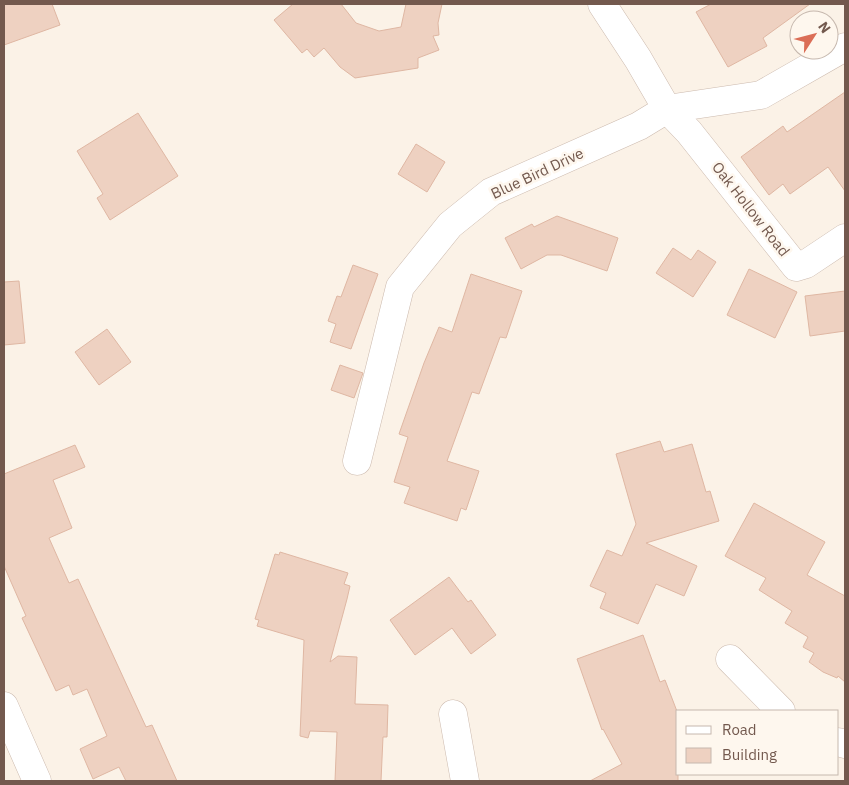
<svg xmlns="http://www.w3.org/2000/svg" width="849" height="785" viewBox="0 0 849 785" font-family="'IBM Plex Sans',sans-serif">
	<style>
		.building { fill: #eed1c1; stroke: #dfb7a3 }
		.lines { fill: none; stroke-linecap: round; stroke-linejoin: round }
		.minor-casing { stroke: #ccbaae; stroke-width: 29 }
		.minor { stroke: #fff; stroke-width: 28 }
		.labels { text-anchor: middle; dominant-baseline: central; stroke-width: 5; stroke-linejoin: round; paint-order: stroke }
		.street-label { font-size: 15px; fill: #73594e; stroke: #fef7ee }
	</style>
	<rect width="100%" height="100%" fill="#fbf2e7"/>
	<!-- building -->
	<g class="building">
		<path d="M 4,4 L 52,4 L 60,25 L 4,45 Z"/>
		<path d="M 293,4 L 341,4 L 356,23 L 379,31 L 401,27 L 406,4 L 442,4 L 438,23 L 439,35 L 433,36 L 439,50 L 418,58 L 418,68 L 355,78 L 340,67 L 324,48 L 314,57 L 307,49 L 302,53 L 274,20 Z"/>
		<path d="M 711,4 L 810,4 L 763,38 L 767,46 L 728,67 L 696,12 Z"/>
		<path d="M 845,92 L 845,191 L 828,167 L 790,194 L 783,184 L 769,195 L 741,157 L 783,126 L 787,132 Z"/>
		<path d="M 138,113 L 178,176 L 110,220 L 97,198 L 103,194 L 77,151 Z"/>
		<path d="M 416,144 L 445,162 L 427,192 L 398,174 Z"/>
		<path d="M 557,216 L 618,238 L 607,271 L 561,255 L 547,255 L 521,269 L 505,238 L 532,224 L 534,227 Z"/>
		<path d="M 673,248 L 691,260 L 698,250 L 716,262 L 693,297 L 656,273 Z"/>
		<path d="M 353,265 L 378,274 L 351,349 L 330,342 L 336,324 L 328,321 L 337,296 L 341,297 Z"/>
		<path d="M 749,269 L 797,292 L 775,338 L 727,315 Z"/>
		<path d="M 471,274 L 522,291 L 506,338 L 500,337 L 479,394 L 472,392 L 447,461 L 479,471 L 466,510 L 461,508 L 457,521 L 404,503 L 410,487 L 394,482 L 408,437 L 399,434 L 424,363 L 439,327 L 452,332 Z"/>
		<path d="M 19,281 L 25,343 L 4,345 L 4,282 Z"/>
		<path d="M 845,291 L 845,331 L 810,336 L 805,296 Z"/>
		<path d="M 107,329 L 131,362 L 99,385 L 75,352 Z"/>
		<path d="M 340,365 L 363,373 L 354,398 L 331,390 Z"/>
		<path d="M 660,441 L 664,452 L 692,444 L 706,492 L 710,491 L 719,521 L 646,543 L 697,566 L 684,596 L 656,584 L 638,624 L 600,608 L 606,593 L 590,586 L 607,550 L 622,556 L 636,524 L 616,454 Z"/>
		<path d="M 75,445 L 85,467 L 53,480 L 72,528 L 49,538 L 69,583 L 78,579 L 146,727 L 152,725 L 177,781 L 126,781 L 119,767 L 93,779 L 80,749 L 107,736 L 87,689 L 73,695 L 69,685 L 56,691 L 22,618 L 26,616 L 4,566 L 4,474 Z"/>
		<path d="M 754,503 L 825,542 L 807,575 L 845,596 L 845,682 L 838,676 L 837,678 L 823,672 L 809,662 L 814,653 L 803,647 L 808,637 L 785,623 L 792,611 L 759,590 L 766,578 L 725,556 Z"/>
		<path d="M 280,552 L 348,573 L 344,584 L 350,586 L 347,599 L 330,662 L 338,656 L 357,657 L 355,704 L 388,705 L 387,737 L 383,737 L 381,781 L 335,781 L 337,732 L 310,731 L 308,738 L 300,736 L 304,640 L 257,626 L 259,620 L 255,619 L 275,554 L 279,555 Z"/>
		<path d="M 449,577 L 468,602 L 471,600 L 496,635 L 471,654 L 452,628 L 415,655 L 390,620 Z"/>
		<path d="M 643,635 L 660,682 L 665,680 L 678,714 L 678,781 L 590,781 L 622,764 L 603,729 L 602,730 L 577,659 Z"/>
	</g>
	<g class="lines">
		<defs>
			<g id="minor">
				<path d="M 667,109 L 689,132 L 796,267 L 806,264 L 845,238"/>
				<path d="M 667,109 L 761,95 L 845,47"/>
				<path d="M 357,461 L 400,287 L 450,225 L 491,192 L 639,126 L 667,109 L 638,59 L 602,4"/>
				<path d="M 730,659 L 781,711"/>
				<path d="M 4,706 L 37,781"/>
				<path d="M 453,714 L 465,781"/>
				<path d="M 838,742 L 845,744"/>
			</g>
		</defs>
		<!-- minor casing -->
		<use href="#minor" class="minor-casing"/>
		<!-- minor -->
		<use href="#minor" class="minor"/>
	</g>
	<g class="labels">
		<!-- street labels -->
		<g class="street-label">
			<text transform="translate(537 173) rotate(-25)">Blue Bird Drive</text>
			<text transform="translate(751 209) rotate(52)">Oak Hollow Road</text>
		</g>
	</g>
	<!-- border -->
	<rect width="849" height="785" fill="none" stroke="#73594e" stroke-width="10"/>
	<!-- legend -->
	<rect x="676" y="710" width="162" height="65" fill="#fef7ee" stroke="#c6b8ae"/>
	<rect x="686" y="726" width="25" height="8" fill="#ffffff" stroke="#c6b8ae"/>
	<text x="722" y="735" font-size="15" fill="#73594e">Road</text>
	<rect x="686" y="748" width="25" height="15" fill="#eed1c1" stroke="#c6b8ae"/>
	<text x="722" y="760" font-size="15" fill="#73594e">Building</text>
	<!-- north arrow -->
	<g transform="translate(814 35) rotate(54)"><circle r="24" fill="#fef7ee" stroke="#c6b8ae"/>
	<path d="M0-4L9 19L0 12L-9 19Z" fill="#db6e57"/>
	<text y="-8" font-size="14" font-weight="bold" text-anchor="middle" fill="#73594e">N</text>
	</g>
</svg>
